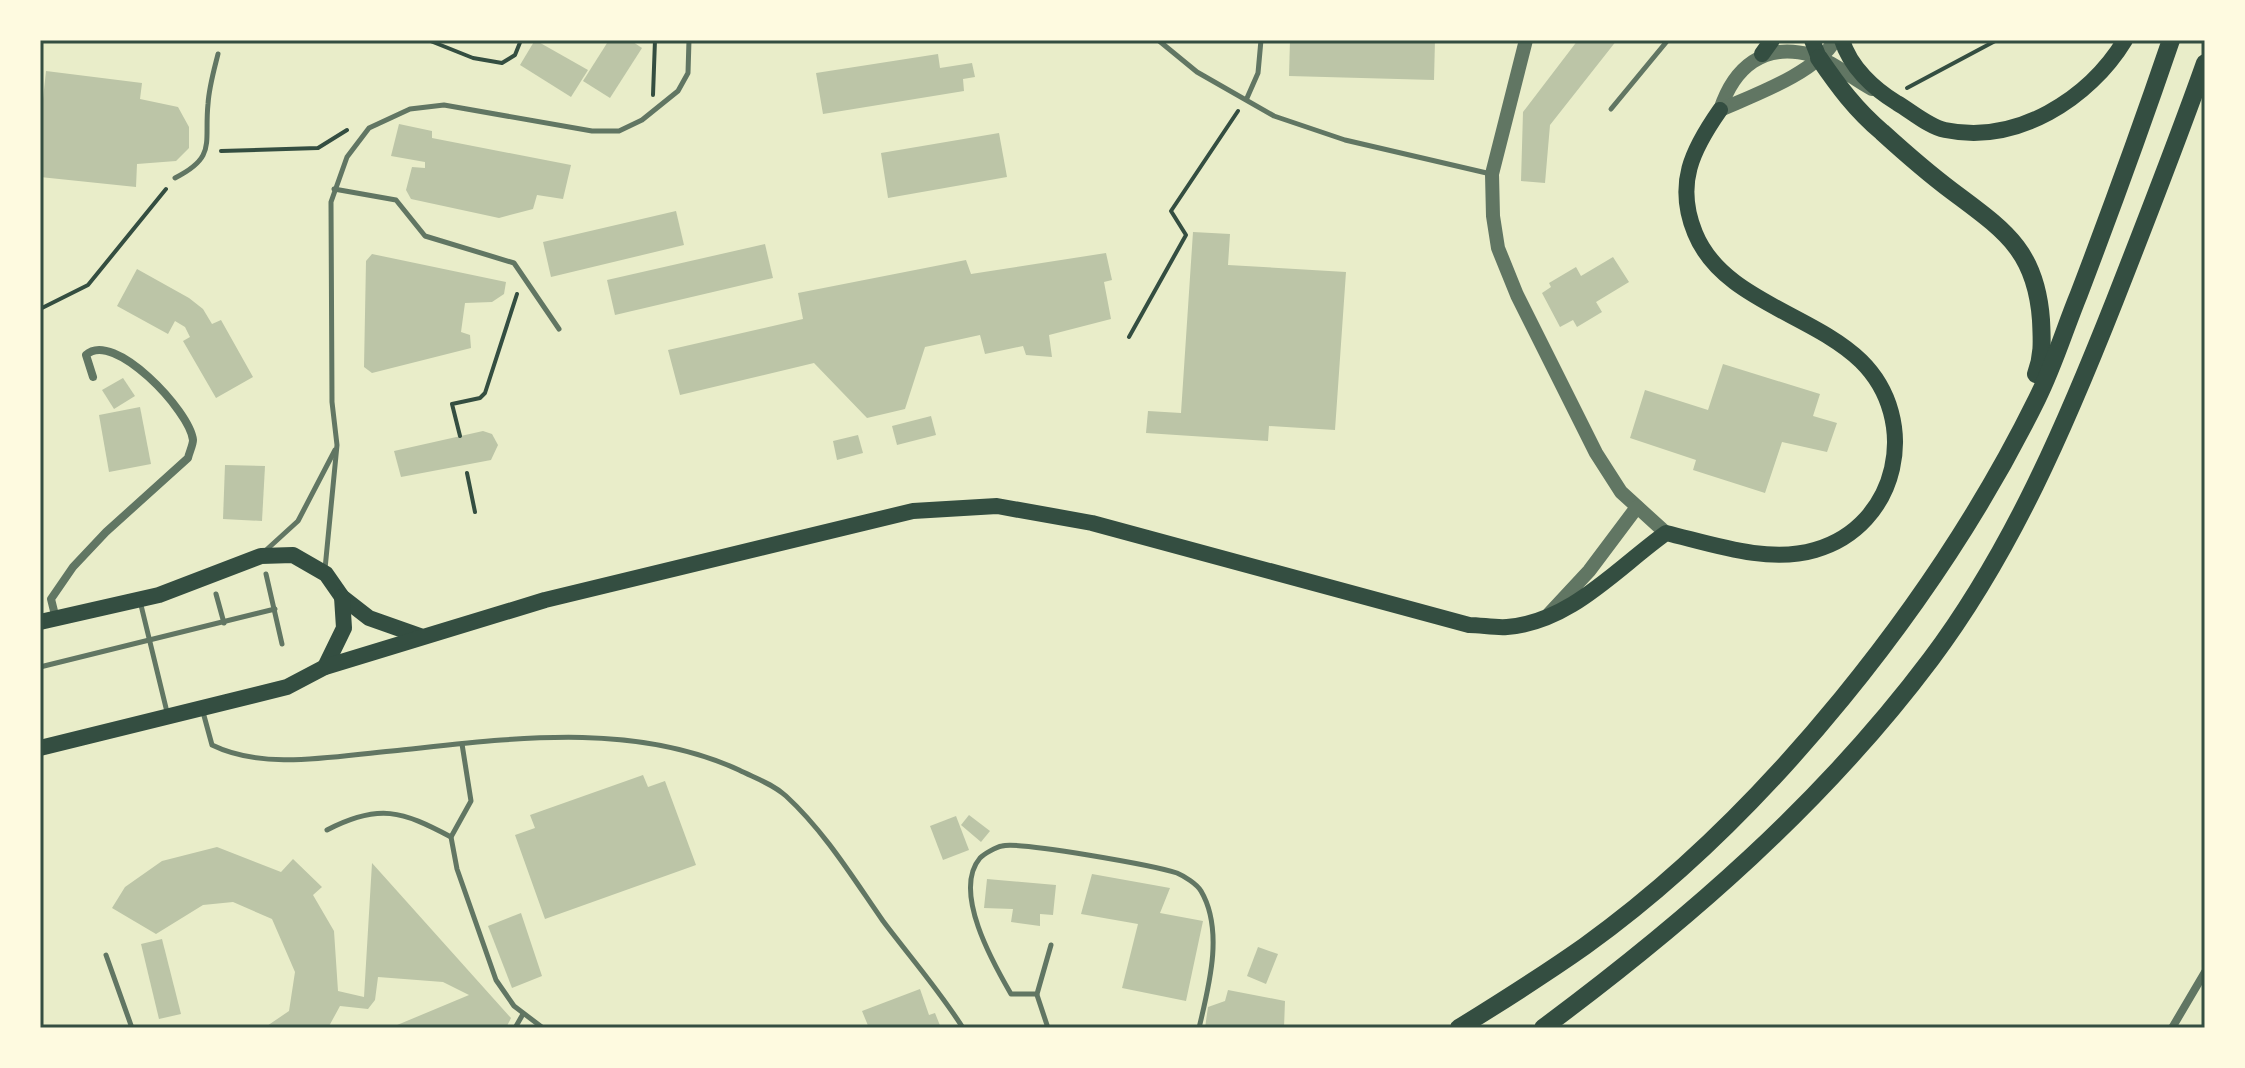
<svg xmlns="http://www.w3.org/2000/svg" width="2245" height="1068" viewBox="0 0 2245 1068" font-family="Commissioner,sans-serif">
	<style>
		.building { fill: #bcc5a7 }
		.lines { fill: none; stroke-linecap: round; stroke-linejoin: round }
		.path { stroke: #344e41; stroke-width: 4 }
		.service { stroke: #617663; stroke-width: 5 }
		.minor { stroke: #617663; stroke-width: 8 }
		.tertiary { stroke: #617663; stroke-width: 14 }
		.secondary { stroke: #344e41; stroke-width: 16 }
		.primary { stroke: #344e41; stroke-width: 16 }
		.trunk { stroke: #344e41; stroke-width: 18 }
		.neatline { fill: none; stroke: #344e41; stroke-width: 3 }
	</style>
	<rect width="100%" height="100%" fill="#e9edc9"/>
	<!-- building -->
	<g class="building">
		<path d="M 535,40 L 588,70 L 571,97 L 520,65 Z"/>
		<path d="M 609,40 L 630,40 L 642,48 L 610,98 L 583,81 Z"/>
		<path d="M 1290,40 L 1435,40 L 1434,80 L 1289,76 Z"/>
		<path d="M 1578,40 L 1617,40 L 1550,125 L 1545,183 L 1521,181 L 1523,112 Z"/>
		<path d="M 938,54 L 940,68 L 972,63 L 975,77 L 963,79 L 964,91 L 823,114 L 816,73 Z"/>
		<path d="M 46,71 L 142,83 L 140,99 L 178,107 L 189,127 L 189,148 L 176,161 L 137,164 L 136,187 L 40,177 L 40,127 Z"/>
		<path d="M 399,124 L 432,131 L 432,138 L 571,165 L 563,199 L 537,195 L 533,209 L 499,218 L 411,199 L 406,190 L 412,167 L 425,168 L 425,162 L 391,156 Z"/>
		<path d="M 999,133 L 1007,177 L 888,198 L 881,153 Z"/>
		<path d="M 676,211 L 684,245 L 551,277 L 543,242 Z"/>
		<path d="M 1193,232 L 1230,234 L 1228,265 L 1346,272 L 1335,430 L 1269,426 L 1268,441 L 1146,433 L 1148,411 L 1181,413 Z"/>
		<path d="M 765,244 L 773,278 L 615,315 L 607,280 Z"/>
		<path d="M 1106,253 L 1112,280 L 1104,282 L 1111,319 L 1049,335 L 1052,357 L 1026,355 L 1023,346 L 985,354 L 980,335 L 925,347 L 905,409 L 867,418 L 814,363 L 680,395 L 668,350 L 803,319 L 798,293 L 966,260 L 971,274 Z"/>
		<path d="M 372,254 L 506,282 L 504,294 L 492,302 L 465,303 L 461,332 L 470,335 L 471,348 L 372,373 L 364,367 L 366,261 Z"/>
		<path d="M 1613,257 L 1629,282 L 1596,302 L 1602,312 L 1577,327 L 1573,320 L 1560,327 L 1542,293 L 1551,287 L 1549,283 L 1576,267 L 1581,276 Z"/>
		<path d="M 137,269 L 189,298 L 203,309 L 212,324 L 221,320 L 253,377 L 216,398 L 183,341 L 190,337 L 185,327 L 175,321 L 168,334 L 117,306 Z"/>
		<path d="M 1723,364 L 1820,394 L 1813,416 L 1837,423 L 1827,452 L 1782,442 L 1765,493 L 1693,470 L 1696,460 L 1630,438 L 1645,390 L 1708,410 Z"/>
		<path d="M 123,378 L 135,396 L 114,409 L 102,390 Z"/>
		<path d="M 140,407 L 151,464 L 109,472 L 99,415 Z"/>
		<path d="M 931,416 L 936,435 L 897,445 L 892,426 Z"/>
		<path d="M 483,431 L 492,434 L 498,445 L 491,460 L 401,477 L 394,451 Z"/>
		<path d="M 858,435 L 863,453 L 837,460 L 833,441 Z"/>
		<path d="M 225,465 L 265,466 L 262,521 L 223,519 Z"/>
		<path d="M 643,775 L 648,787 L 665,781 L 696,865 L 545,919 L 515,835 L 535,828 L 530,815 Z"/>
		<path d="M 969,815 L 990,831 L 981,842 L 961,825 Z"/>
		<path d="M 956,816 L 969,850 L 943,860 L 930,826 Z"/>
		<path d="M 217,847 L 281,872 L 293,859 L 322,887 L 313,895 L 334,931 L 338,991 L 364,997 L 372,863 L 511,1018 L 506,1028 L 390,1028 L 469,995 L 443,982 L 378,977 L 375,1000 L 368,1009 L 340,1006 L 328,1028 L 264,1028 L 289,1011 L 295,972 L 272,919 L 233,902 L 203,905 L 156,934 L 112,908 L 125,887 L 162,861 Z"/>
		<path d="M 1092,874 L 1170,888 L 1160,913 L 1203,921 L 1186,1001 L 1122,988 L 1138,924 L 1081,914 Z"/>
		<path d="M 987,879 L 1056,885 L 1053,915 L 1040,914 L 1040,926 L 1011,922 L 1013,909 L 984,908 Z"/>
		<path d="M 521,913 L 542,976 L 512,988 L 488,926 Z"/>
		<path d="M 162,939 L 181,1014 L 159,1019 L 141,944 Z"/>
		<path d="M 1258,947 L 1278,954 L 1266,984 L 1247,976 Z"/>
		<path d="M 920,989 L 929,1015 L 935,1013 L 941,1028 L 869,1028 L 862,1011 Z"/>
		<path d="M 1228,990 L 1285,1001 L 1284,1028 L 1205,1028 L 1208,1007 L 1225,1001 Z"/>
	</g>
	<g class="lines">
		<!-- path -->
		<g class="path">
			<path d="M 428,40 L 473,58 L 502,63 L 515,55 L 521,40"/>
			<path d="M 1907,88 L 1997,40"/>
			<path d="M 653,95 L 655,40"/>
			<path d="M 221,151 L 318,148 L 347,130"/>
			<path d="M 40,309 L 88,285 L 166,189"/>
			<path d="M 1129,337 L 1186,235 L 1171,211 L 1238,111"/>
			<path d="M 460,436 L 452,404 L 480,398 L 485,393 L 517,294"/>
			<path d="M 467,473 L 475,512"/>
		</g>
		<!-- service -->
		<g class="service">
			<path d="M 1158,40 L 1197,72 L 1274,116 L 1345,140 L 1491,174"/>
			<path d="M 1247,98 L 1258,73 L 1261,40"/>
			<path d="M 1611,109 L 1668,40"/>
			<path d="M 175,178 C 217,157 204,143 208,104 C 209,87 214,70 218,54"/>
			<path d="M 334,189 L 396,200 L 425,236 L 514,263 L 559,329"/>
			<path d="M 264,552 L 298,521 L 335,450"/>
			<path d="M 325,569 L 337,445 L 332,402 L 331,202 L 347,157 L 369,128 L 410,109 L 444,105 L 592,131 L 619,131 L 642,120 L 678,91 L 688,73 L 689,40"/>
			<path d="M 266,574 L 282,644"/>
			<path d="M 216,594 L 224,623"/>
			<path d="M 140,601 L 167,712"/>
			<path d="M 40,667 L 275,609"/>
			<path d="M 203,712 L 212,745 C 265,771 335,756 392,751 C 507,739 631,720 739,770 C 755,778 773,784 786,796 C 825,832 853,878 883,921 C 910,957 939,990 963,1028"/>
			<path d="M 462,744 L 471,801 L 451,837 L 457,869 L 496,980 L 514,1006 L 543,1028"/>
			<path d="M 327,830 C 379,803 402,811 451,837"/>
			<path d="M 1051,945 L 1037,994 L 1011,994 C 993,963 952,891 980,858 C 984,854 996,847 1002,846 C 1019,841 1156,866 1177,873 C 1184,876 1197,884 1201,891 C 1224,930 1209,986 1199,1028"/>
			<path d="M 106,955 L 132,1028"/>
			<path d="M 1037,995 L 1048,1028"/>
			<path d="M 515,1028 L 523,1014"/>
		</g>
		<!-- minor -->
		<g class="minor">
			<path d="M 56,619 L 51,599 L 73,567 L 106,532 L 188,458 C 189,453 193,445 193,440 C 190,411 113,329 86,355 L 93,377"/>
			<path d="M 2172,1028 L 2205,972"/>
		</g>
		<!-- tertiary -->
		<g class="tertiary">
			<path d="M 1526,40 L 1492,174 L 1493,216 L 1498,248 L 1517,295 L 1596,453 L 1621,492 L 1666,533"/>
			<path d="M 1720,110 C 1734,67 1764,42 1811,55 C 1831,60 1853,79 1872,89"/>
			<path d="M 1720,110 C 1754,95 1816,73 1835,40"/>
			<path d="M 1549,614 L 1589,571 L 1637,507"/>
		</g>
		<!-- secondary -->
		<g class="secondary">
			<path d="M 40,622 L 159,595 L 261,556 L 293,555 L 326,574 L 342,597 L 369,618 L 420,636"/>
			<path d="M 325,667 L 344,628 L 342,597"/>
			<path d="M 40,748 L 287,687 L 325,667 L 545,600 L 913,511 L 997,506 L 1092,523 L 1469,625 C 1481,625 1495,628 1507,627 C 1571,622 1617,568 1666,533 C 1712,544 1768,564 1815,550 C 1899,526 1921,420 1861,361 C 1813,314 1722,300 1695,233 C 1675,184 1692,150 1720,110"/>
		</g>
		<!-- primary -->
		<g class="primary">
			<path d="M 1812,40 L 1819,58"/>
			<path d="M 1842,40 C 1850,67 1874,89 1897,103 C 1911,111 1929,127 1945,130 C 2017,145 2089,99 2125,40"/>
			<path d="M 1762,54 L 1772,40"/>
		</g>
		<!-- trunk -->
		<g class="trunk">
			<path d="M 1819,58 C 1838,86 1856,110 1882,132 C 1904,152 1928,173 1952,191 C 2004,230 2036,250 2041,320 C 2042,341 2043,355 2036,374"/>
			<path d="M 1459,1028 C 1501,1002 1544,975 1585,946 C 1766,816 1939,598 2037,399 C 2054,365 2065,328 2079,294 C 2111,210 2142,125 2171,40"/>
			<path d="M 1543,1028 C 1687,921 1823,803 1931,659 C 2012,551 2066,424 2115,300 C 2146,221 2177,142 2205,63"/>
		</g>
	</g>
	<!-- border -->
	<rect width="2245" height="1068" fill="none" stroke="#fefae0" stroke-width="84"/>
	<rect x="42" y="42" width="2161" height="984" class="neatline"/>
</svg>
